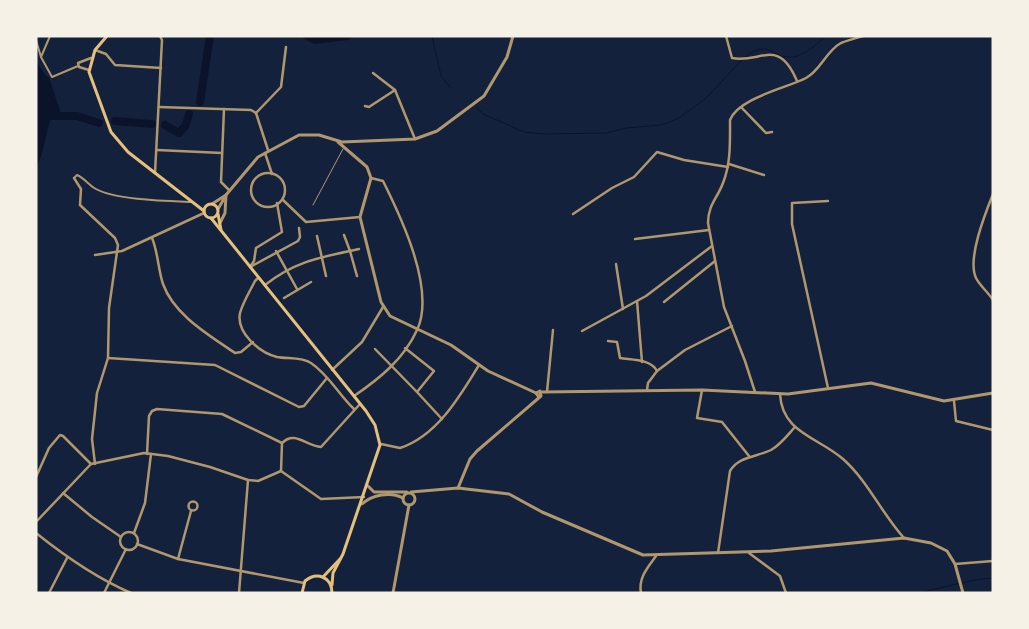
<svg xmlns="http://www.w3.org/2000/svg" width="1029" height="629" viewBox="0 0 1029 629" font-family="Inter,sans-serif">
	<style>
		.water { fill: #0b132b }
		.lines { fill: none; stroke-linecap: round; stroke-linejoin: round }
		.stream { stroke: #0b132b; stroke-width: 1 }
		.river { stroke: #0b132b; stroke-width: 8 }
		.service { stroke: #b1986c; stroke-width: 1 }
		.pedestrian { stroke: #b1986c; stroke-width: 2 }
		.minor { stroke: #b1986c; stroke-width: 2.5 }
		.tertiary { stroke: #b1986c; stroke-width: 3 }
		.secondary { stroke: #e5c07b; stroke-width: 3 }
	</style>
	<rect width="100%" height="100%" fill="#14213d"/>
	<!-- water -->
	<path class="water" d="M 36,61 L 46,76 L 49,77 L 62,117 L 52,116 C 45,133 45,152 36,168 Z"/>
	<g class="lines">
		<!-- stream -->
		<g class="stream">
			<path d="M 432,36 L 441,76 L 450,87"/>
			<path d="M 745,57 C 770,38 771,59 793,57 C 805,55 817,44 826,36"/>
			<path d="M 477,108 L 483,114 L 524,132 L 543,134 L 606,133 L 626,128 L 662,125 L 679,118 L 705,99 L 742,60"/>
			<path d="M 918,593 L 974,580 L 993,578"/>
		</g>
		<!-- river -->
		<g class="river">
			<path d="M 307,36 L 315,40 L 347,36"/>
			<path d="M 200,102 L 210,36"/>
			<path d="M 52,116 L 77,116 L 99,123"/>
			<path d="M 115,121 L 152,124"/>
			<path d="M 165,125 L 179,133 L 186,125 L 189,114"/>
		</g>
		<!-- service -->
		<path class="service" d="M 313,205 L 343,149"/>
		<!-- pedestrian -->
		<g class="pedestrian">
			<path d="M 36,40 L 41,57 L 52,77 L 78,66"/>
			<path d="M 41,57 L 50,36"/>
			<path d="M 74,178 L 77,175 C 84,178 89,185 96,189 C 115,200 169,201 192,202"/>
		</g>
		<!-- minor -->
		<g class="minor">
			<path d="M 726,36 L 732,58 C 760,64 778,36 797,81"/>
			<path d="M 95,50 L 106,54 L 115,65 L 161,68"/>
			<path d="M 89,70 L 79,67 L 78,63 L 91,58"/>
			<path d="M 373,73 L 395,90 L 415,139"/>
			<path d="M 365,106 L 369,107 L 395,90"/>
			<path d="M 159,107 L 251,110 L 256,113"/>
			<path d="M 741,107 L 766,133 L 772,132"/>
			<path d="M 224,109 L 221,182 L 229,190"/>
			<path d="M 256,113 L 281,87 L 286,47"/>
			<path d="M 256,113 L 268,150"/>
			<path d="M 157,150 L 222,153"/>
			<path d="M 265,153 L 272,174"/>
			<path d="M 729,164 L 764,175"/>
			<path d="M 155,173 L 162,40 L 160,36"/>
			<circle cx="268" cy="190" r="17"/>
			<path d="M 74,178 L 81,189 L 80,205 L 115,238 L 118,245 L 109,308 L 108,358 L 97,393 L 92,439 L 95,464"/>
			<path d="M 993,194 C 985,214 967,259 976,278 C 980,286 988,292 993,300"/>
			<path d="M 283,200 L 306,222 L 360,217"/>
			<path d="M 573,214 L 612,188 L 634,177 L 657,152 L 684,160 L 728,167"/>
			<path d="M 344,235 L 350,251 L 359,249"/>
			<path d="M 317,236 L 326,276"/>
			<path d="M 152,238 C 158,252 158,269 163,284 C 174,315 209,335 235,353 L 241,352 L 253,342"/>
			<path d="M 635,239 L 709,230"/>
			<path d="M 276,251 L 297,289"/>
			<path d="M 95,255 L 122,251 L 204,213"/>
			<path d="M 616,264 L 623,309"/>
			<path d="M 250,267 L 254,261 L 256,248 L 282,232 L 277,203"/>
			<path d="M 250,267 L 298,241 L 300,237 L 299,228"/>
			<path d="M 258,278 L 255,281 C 250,291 243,302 240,313 C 236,333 260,353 277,357 C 288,359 302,357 311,363 C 329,375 339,395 354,409"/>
			<path d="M 265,285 C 293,263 316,258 350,251 L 357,276"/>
			<path d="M 284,298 L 311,282"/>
			<path d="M 637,301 L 642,362"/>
			<path d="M 664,302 L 715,261"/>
			<path d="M 582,331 L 646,296 L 712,246"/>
			<path d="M 608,341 L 617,342 L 620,358 C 632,360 651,359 657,371 L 648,383 L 647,390"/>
			<path d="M 375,349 L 417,392 L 434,371 L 405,348"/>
			<path d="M 108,358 L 215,365 L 299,407 L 304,406 L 327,378"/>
			<path d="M 332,370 L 362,342 L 383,307"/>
			<path d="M 657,371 L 685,350 L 732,326"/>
			<path d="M 828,388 L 792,224 L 792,203 L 828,201"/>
			<path d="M 702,390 L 697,418 L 722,422 L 749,456"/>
			<path d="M 417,392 L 442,419"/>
			<path d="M 547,392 L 553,330"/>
			<path d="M 755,392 L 745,361 L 724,307 L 708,223 C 708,205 717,199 723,183 C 731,163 730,141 730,120 C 738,98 787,88 806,78 C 821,70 826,51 841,43 C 848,40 856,38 863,36"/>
			<path d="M 780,394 C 782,433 818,437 843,459 C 868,481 882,514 904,538"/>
			<path d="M 354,396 C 379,379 404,359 417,330 C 436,290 401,217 383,181 L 371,178"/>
			<path d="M 954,401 L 956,421 L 993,430"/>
			<path d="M 381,444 L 400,448 C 437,436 460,396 479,365"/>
			<path d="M 147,454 L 149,416 L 152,411 L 157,409 L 222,414 L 282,443 C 295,430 306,446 321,447 L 360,404"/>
			<path d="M 281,471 L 321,499 L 364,497"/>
			<path d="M 281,471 L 282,443"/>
			<path d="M 36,477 L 49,448 L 60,435 L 63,436 L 91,464"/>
			<path d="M 63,493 L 92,517 L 121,537"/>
			<circle cx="193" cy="506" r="4.5"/>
			<path d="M 36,522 L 91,464 L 144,453 L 168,456 L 210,467 L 248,480 L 258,481 L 281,471"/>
			<circle cx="129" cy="541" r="9"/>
			<path d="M 36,533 C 66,557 96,578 131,593"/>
			<path d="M 134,533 L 145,503 L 151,454"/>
			<path d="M 137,544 L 178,559 L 304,583"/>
			<path d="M 718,553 L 730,471 C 739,456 757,457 771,450 C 780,445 787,436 794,428"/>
			<path d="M 749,553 L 780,576 L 786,593"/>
			<path d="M 178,559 L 191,511"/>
			<path d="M 955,564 L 993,561"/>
			<path d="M 49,593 L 67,558"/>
			<path d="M 104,593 L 126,549"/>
			<path d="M 239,593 L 248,480"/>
			<path d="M 641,593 C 638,578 648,567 656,556"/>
		</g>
		<!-- tertiary -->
		<g class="tertiary">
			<path d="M 338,142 L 367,167 L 371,178 L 360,217 L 381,302 L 390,316 L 451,345 L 488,371 L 536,393"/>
			<path d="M 212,204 L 226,195 L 258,157 L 299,135 L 319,135 L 342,142 L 415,139 L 437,131 L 484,96 L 507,57 L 513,36"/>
			<path d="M 218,209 L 225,197"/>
			<path d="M 220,223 L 225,213 L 226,195"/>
			<path d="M 542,392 L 702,390 L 788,394 L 871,383 L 944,401 L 993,393"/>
			<path d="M 368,486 L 374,492 L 407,492"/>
			<path d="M 458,488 L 470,459 L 477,451 L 541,396 L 540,391 L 536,393 L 539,397"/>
			<path d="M 411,492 L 458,488 L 509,494 L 542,512 L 643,555 L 771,551 L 904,538 L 931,543 L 947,551 L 955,564 L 963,593"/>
			<circle cx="409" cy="499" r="6"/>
			<path d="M 362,504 C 372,495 390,491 403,498"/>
			<path d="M 393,593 L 409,505"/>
		</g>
		<!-- secondary -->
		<g class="secondary">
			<path d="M 107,36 L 95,50 L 89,72 L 111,132 L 128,152 L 204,211"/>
			<circle cx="211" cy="211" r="7"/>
			<path d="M 218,214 L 221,230"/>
			<path d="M 211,218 L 366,411 L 375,425 L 380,445 L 343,554 L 333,573 L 332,585"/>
			<path d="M 323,577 L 340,559"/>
			<path d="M 302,593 L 305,581 C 317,571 332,577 332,593"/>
		</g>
	</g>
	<!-- border -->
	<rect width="1029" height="629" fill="none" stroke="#f6f1e7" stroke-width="75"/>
</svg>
